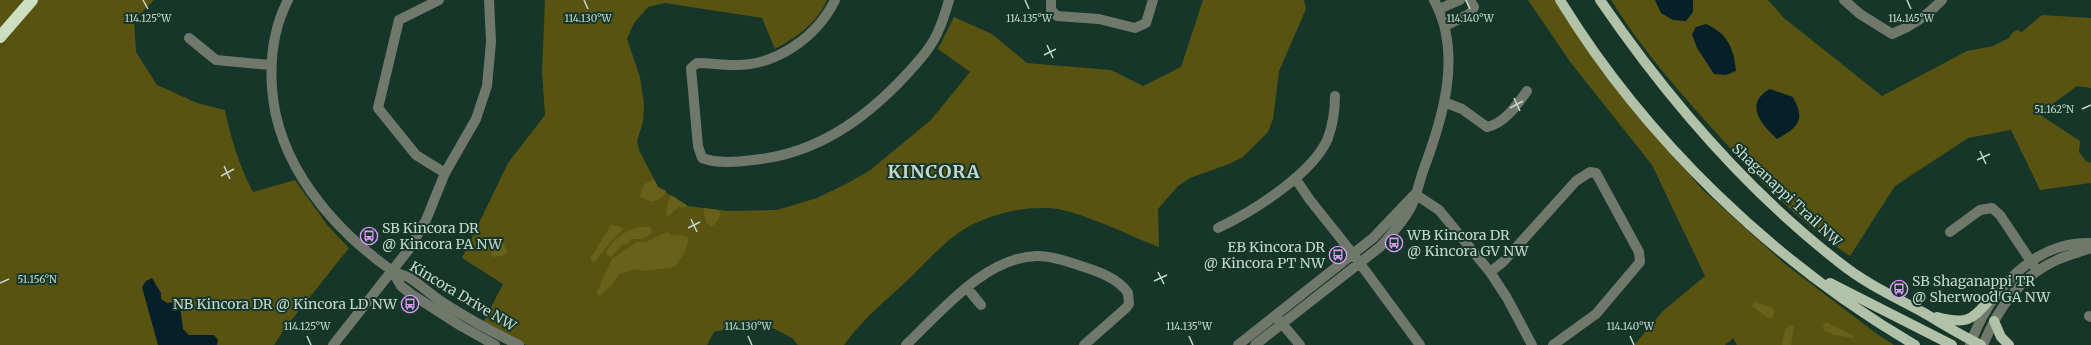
<svg xmlns="http://www.w3.org/2000/svg" width="2091" height="345" viewBox="0 0 2091 345" font-family="Merriweather,serif">
<style>
.green{fill:#595312}
.forest{fill:#67611b}
.water{fill:#062029}
.lines{fill:none;stroke-linecap:round;stroke-linejoin:round}
.minor{stroke:#70786c;stroke-width:10}
.major{stroke:#b2c2a9;stroke-width:10}
.highway{stroke:#ccdfc1;stroke-width:12}
.ticks{fill:none;stroke:#c4d6cd;stroke-width:1.5}
.labels{text-anchor:middle;dominant-baseline:central;stroke-width:4;stroke-linejoin:round;paint-order:stroke}
.street-label{font-size:14px;fill:#c4d6cd;stroke:#153629}
.poi-label{font-size:14px;fill:#c4d6cd;stroke:#153629;text-anchor:start}
.district-label{font-size:18px;font-weight:bold;letter-spacing:1px;fill:#c4d6cd;stroke:#153629}
.ticks-label{font-size:10px;text-anchor:middle;fill:#c4d6cd;stroke:#153629;stroke-width:4;stroke-linejoin:round;paint-order:stroke}
</style>
<rect width="100%" height="100%" fill="#153629"/>
<path class="green" d="M 0,0 L 154,0 L 134,20 L 136,52 L 157,85 L 197,103 L 225,110 C 231,139 239,165 253,192 L 295,180 L 328,226 L 349,248 L 285,328 L 274,345 L 0,345 Z
M 545,0 L 827,0 C 817,23 797,37 775,49 L 762,18 L 665,3 L 648,7 L 634,23 L 627,39 L 640,77 L 644,104 L 643,122 L 637,141 L 639,150 L 658,187 L 687,206 L 728,211 L 777,210 L 817,198 L 846,184 L 869,171 L 931,120 L 970,72 L 938,49 L 954,17 L 992,34 L 1027,63 L 1111,70 L 1143,86 L 1181,67 L 1203,0 L 1304,0 L 1306,9 L 1279,71 L 1273,119 L 1268,132 L 1243,157 L 1229,164 L 1190,178 L 1177,187 L 1158,209 L 1159,247 C 1130,236 1077,209 1048,208 C 1020,207 990,214 966,228 C 946,240 929,259 912,276 C 888,299 863,318 844,345 L 798,345 L 792,338 L 761,322 L 714,332 L 707,345 L 526,345 L 484,321 L 503,284 L 462,258 L 508,163 L 545,115 L 542,72 Z
M 1528,0 L 1555,0 L 1566,19 L 1670,152 L 1702,189 L 1785,264 L 1877,334 L 1894,345 L 1737,345 L 1733,338 L 1725,345 L 1634,345 L 1663,311 L 1705,276 L 1652,165 L 1571,63 Z
M 1611,0 L 1768,0 L 1784,18 L 1882,96 L 1967,51 L 1993,46 L 2009,38 L 2012,33 L 2017,30 L 2022,32 L 2042,15 L 2091,18 L 2091,88 L 2077,86 L 2039,114 L 2080,141 L 2079,152 L 2086,161 L 2091,163 L 2091,183 L 2040,190 L 2011,130 L 1968,138 L 1895,186 L 1850,256 C 1800,223 1761,182 1721,138 C 1681,94 1642,50 1611,0 Z"/>
<path class="forest" d="M 654,179 L 658,187 L 666,191 L 663,197 L 653,202 L 639,197 L 645,184 Z
M 671,195 L 688,206 L 683,208 L 678,207 L 668,217 L 666,216 L 667,204 Z
M 704,208 L 719,210 C 722,217 717,222 711,227 C 704,221 704,216 704,208 Z
M 611,225 L 621,227 L 623,229 L 611,241 L 594,263 L 590,259 Z
M 640,227 L 651,227 L 652,233 L 643,239 L 632,239 L 628,244 L 623,244 L 611,257 L 606,254 C 610,240 626,230 640,227 Z
M 667,232 L 672,236 L 682,235 L 689,238 L 685,252 L 675,267 L 643,271 L 636,269 L 619,274 L 613,284 L 600,296 L 596,294 L 612,259 L 637,242 L 646,242 Z
M 503,243 L 508,253 L 502,256 L 493,257 L 491,254 L 492,247 L 495,244 L 500,246 Z
M 1754,302 L 1771,307 L 1775,311 L 1773,318 L 1768,318 L 1752,306 Z
M 1826,322 L 1854,336 L 1854,338 L 1834,335 L 1824,331 L 1823,326 Z
M 1790,325 L 1794,327 L 1791,345 L 1782,345 L 1785,329 Z"/>
<path class="water" d="M 1655,0 L 1693,0 L 1693,12 L 1686,21 L 1673,20 L 1661,13 Z
M 1706,24 C 1727,33 1734,48 1736,71 L 1726,75 L 1714,74 L 1697,48 L 1692,34 L 1696,27 Z
M 1770,89 L 1793,97 C 1806,121 1798,127 1777,139 C 1762,125 1743,104 1770,89 Z
M 152,278 L 161,293 L 161,299 L 167,303 L 175,302 L 180,306 L 183,329 L 189,335 L 214,335 L 218,340 L 217,345 L 158,345 L 142,287 L 146,281 Z"/>
<g class="lines">
<path class="minor" d="M 288,0 C 274,27 270,59 272,88 C 277,164 332,228 391,270 C 396,274 403,274 408,277 C 420,284 430,294 442,302 C 467,318 492,332 519,345
M 439,0 L 399,20 L 378,108 L 416,155 L 445,173
M 835,0 C 817,37 776,66 734,65 C 721,65 709,63 697,63 L 691,68 L 698,146 L 702,158 C 717,164 738,162 753,160 C 816,154 864,120 906,75 C 917,63 930,49 937,34 C 942,23 946,11 949,0
M 1051,0 L 1051,10 L 1057,16 L 1099,19 L 1135,28 L 1146,23 L 1153,0
M 1844,0 L 1860,14 L 1892,34 C 1912,26 1927,16 1942,0
M 1439,9 L 1460,0
M 1445,26 L 1471,13 L 1474,7 L 1470,0
M 189,38 L 216,60 L 270,65
M 1444,102 L 1462,109 L 1487,127 C 1504,124 1517,105 1527,91
M 1295,178 L 1310,200 L 1353,254 L 1420,345
M 1415,194 L 1439,210 L 1490,272 L 1507,298 L 1532,345
M 1218,228 C 1252,212 1313,174 1328,138 C 1333,124 1335,111 1335,96
M 1950,232 L 1980,210 L 1992,208 L 2000,215 L 2034,266
M 393,272 L 401,286 L 411,294 L 461,326 L 495,345
M 1490,272 L 1503,262 L 1576,181 L 1590,172 L 1596,173 L 1639,252 L 1640,262 L 1596,314 L 1553,345
M 967,288 L 981,305
M 2089,316 L 2091,317
M 1279,320 L 1300,345
M 333,345 L 410,248 L 426,220 L 445,173 L 476,119 L 487,86 L 491,42 L 489,0
M 906,345 C 941,312 985,257 1037,256 C 1051,256 1067,261 1081,266 C 1097,271 1118,278 1128,293 L 1129,304 L 1126,308 L 1084,345
M 1238,345 L 1373,238 L 1415,194
M 1255,345 L 1380,247 C 1391,235 1402,223 1410,209 C 1416,198 1419,183 1423,171 C 1443,118 1463,53 1434,0
M 1970,345 C 1988,294 2032,241 2091,243
M 1983,345 C 1998,308 2020,276 2059,259 C 2069,255 2080,252 2091,248"/>
<path class="major" d="M 1560,0 C 1645,139 1774,263 1915,345
M 1600,0 C 1667,98 1746,190 1840,263 C 1866,284 1897,298 1926,314 C 1944,325 1962,336 1981,345
M 1830,283 L 1952,345
M 1937,317 C 1972,326 1972,318 1995,294
M 1994,321 L 2001,337 L 2009,345"/>
<path class="highway" d="M 0,37 L 32,0"/>
</g>
<path class="ticks" d="M 143,0 L 148,9M 584,0 L 588,9M 1025,0 L 1029,9M 1466,0 L 1470,9M 1907,0 L 1911,9M 1047,45 L 1053,58M 1044,55 L 1056,49M 1514,98 L 1520,111M 1510,108 L 1523,101M 2082,109 L 2091,105M 1980,151 L 1986,164M 1977,160 L 1990,154M 224,166 L 230,179M 221,176 L 234,169M 691,219 L 697,232M 688,228 L 700,222M 1158,272 L 1164,284M 1154,281 L 1167,275M 0,283 L 9,279M 307,336 L 311,345M 748,336 L 752,345M 1189,336 L 1193,345M 1630,336 L 1634,345"/>
<defs>
<symbol id="bus-ring" viewBox="-11 -11 22 22"><circle r="9.5" fill="#153629" stroke="#da9af6" stroke-width="1.5"/><path d="M-5-6H5V4H4V6H2V4H-2V6H-4V4H-5ZM-3.5-4V0h7V-4ZM-3.5 1.2v1.5H-2V1.2ZM2 1.2v1.5H3.5V1.2Z" fill="#da9af6"/></symbol>
</defs>
<g fill-rule="evenodd">
<use href="#bus-ring" x="359" y="226" width="20" height="20"/>
<use href="#bus-ring" x="1384" y="233" width="20" height="20"/>
<use href="#bus-ring" x="1328" y="245" width="20" height="20"/>
<use href="#bus-ring" x="1889" y="279" width="20" height="20"/>
<use href="#bus-ring" x="400" y="294" width="20" height="20"/>
</g>
<g class="labels">
<g class="street-label">
<text transform="translate(1787 195) rotate(43)">Shaganappi Trail NW</text>
<text transform="translate(463 296) rotate(31)">Kincora Drive NW</text>
</g>
<g class="poi-label">
<text x="382" y="228">SB Kincora DR<tspan x="382" dy="16">@ Kincora PA NW</tspan></text>
<text x="1407" y="235">WB Kincora DR<tspan x="1407" dy="16">@ Kincora GV NW</tspan></text>
<text x="1325" y="247" text-anchor="end">EB Kincora DR<tspan x="1325" dy="16">@ Kincora PT NW</tspan></text>
<text x="1912" y="281">SB Shaganappi TR<tspan x="1912" dy="16">@ Sherwood GA NW</tspan></text>
<text x="397" y="304" text-anchor="end">NB Kincora DR @ Kincora LD NW</text>
</g>
<g class="district-label">
<text x="934" y="171">KINCORA</text>
</g>
</g>
<g class="ticks-label">
<text x="148" y="22">114.125°W</text>
<text x="588" y="22">114.130°W</text>
<text x="1029" y="22">114.135°W</text>
<text x="1470" y="22">114.140°W</text>
<text x="1911" y="22">114.145°W</text>
<text x="2054" y="113">51.162°N</text>
<text x="37" y="283">51.156°N</text>
<text x="307" y="330">114.125°W</text>
<text x="748" y="330">114.130°W</text>
<text x="1189" y="330">114.135°W</text>
<text x="1630" y="330">114.140°W</text>
</g>
</svg>
